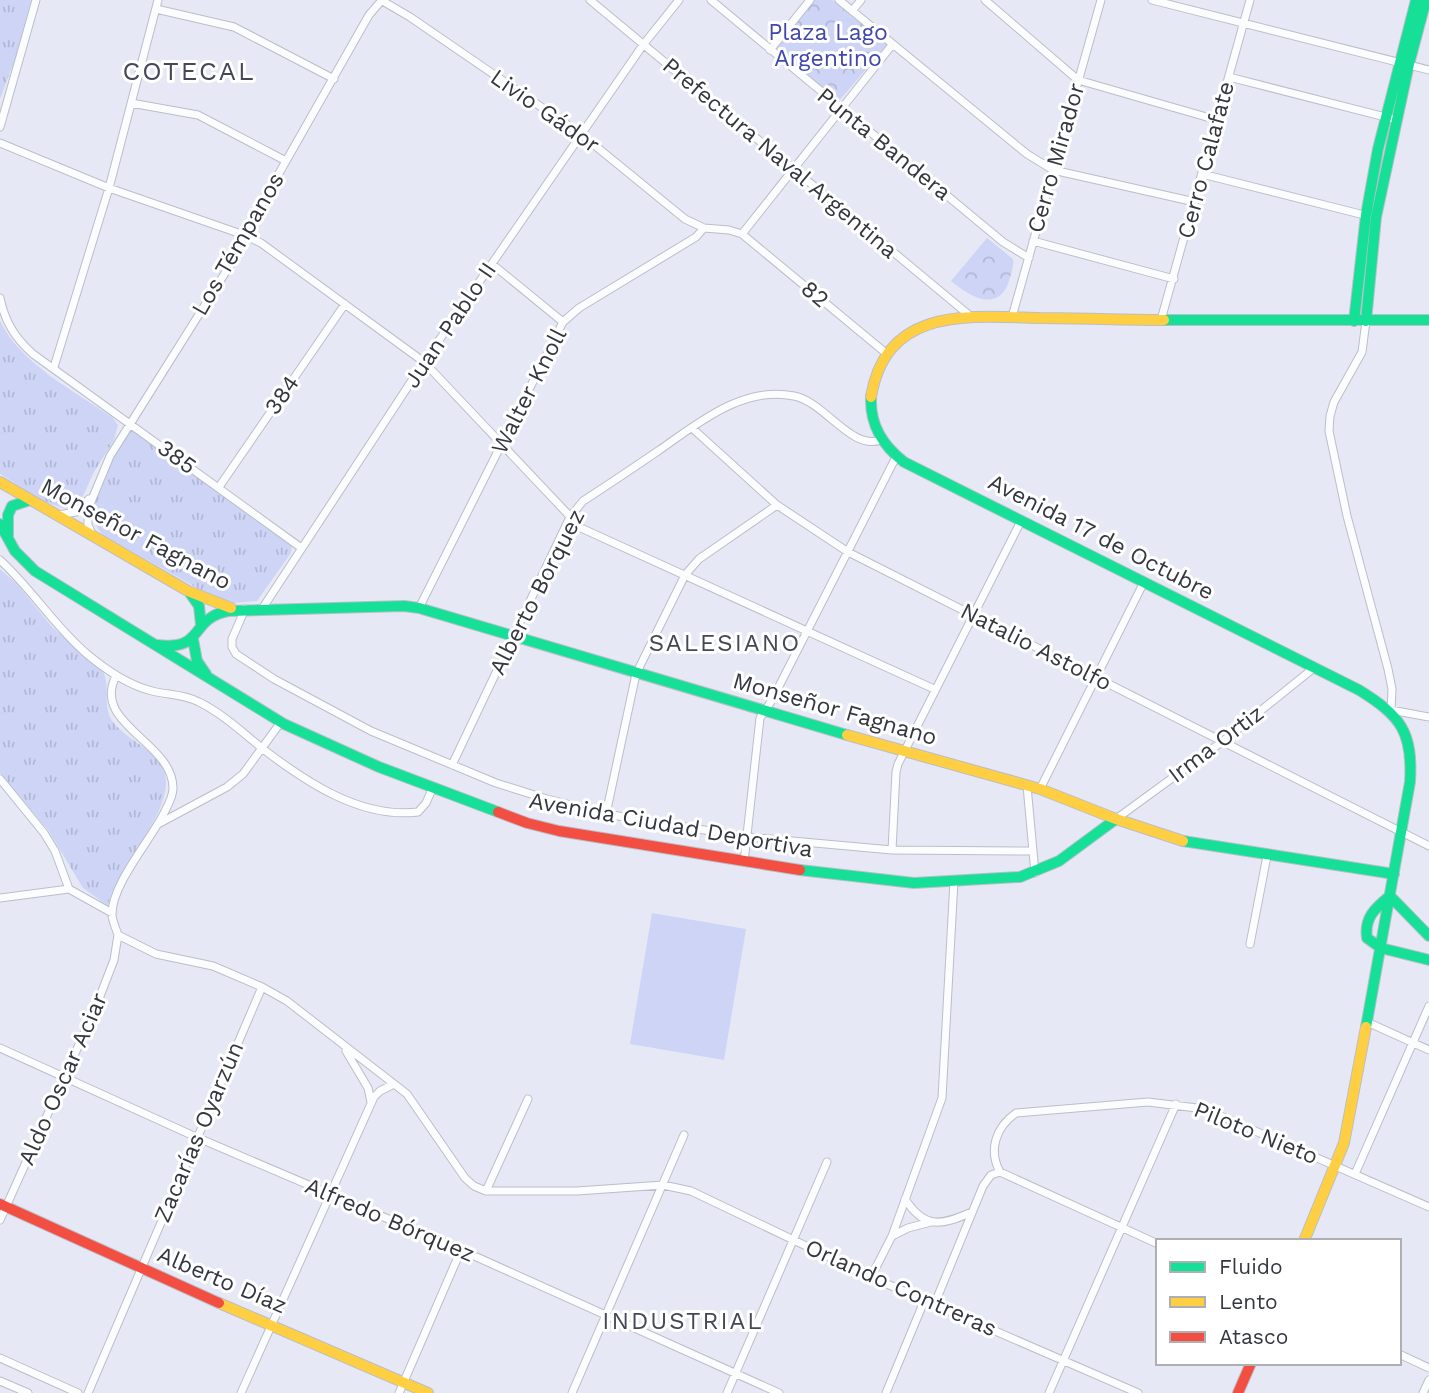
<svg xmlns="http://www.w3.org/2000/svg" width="1429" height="1393" viewBox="0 0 1429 1393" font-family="'Work Sans',sans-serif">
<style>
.grass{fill:url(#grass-tufts)}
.park{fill:url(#park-crowns)}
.pitch{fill:#cdd4f6}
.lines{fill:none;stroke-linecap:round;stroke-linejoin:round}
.street-casing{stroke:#bbbec7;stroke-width:9}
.fast-casing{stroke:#bbbec7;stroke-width:12}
.slow-casing{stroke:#bbbec7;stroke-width:12}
.jam-casing{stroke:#bbbec7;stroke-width:12}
.street{stroke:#fbfcfe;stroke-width:7}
.fast{stroke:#16e098;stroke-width:10}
.slow{stroke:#ffcf43;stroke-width:10}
.jam{stroke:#f24e42;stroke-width:10}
.labels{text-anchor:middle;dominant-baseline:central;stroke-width:6;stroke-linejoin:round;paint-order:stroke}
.park-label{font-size:23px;fill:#4047ad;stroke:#fff}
.street-label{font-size:23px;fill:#353740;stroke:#fff}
.neighbourhood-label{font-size:24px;letter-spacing:2px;fill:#434758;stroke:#fff}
.quarter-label{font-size:26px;letter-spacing:2px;fill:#434758;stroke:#fff}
</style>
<defs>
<pattern id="grass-tufts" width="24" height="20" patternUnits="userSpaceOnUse" patternTransform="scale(1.75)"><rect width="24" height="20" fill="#cdd4f6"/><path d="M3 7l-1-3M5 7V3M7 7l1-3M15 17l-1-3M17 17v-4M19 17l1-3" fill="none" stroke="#b1b7d4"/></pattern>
<pattern id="park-crowns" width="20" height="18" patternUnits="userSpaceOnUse" patternTransform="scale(1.75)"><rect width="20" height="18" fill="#cdd4f6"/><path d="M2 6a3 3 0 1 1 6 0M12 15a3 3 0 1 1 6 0" fill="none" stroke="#b1b7d4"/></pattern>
</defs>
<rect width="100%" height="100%" fill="#e6e9f5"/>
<path class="grass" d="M 0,0 L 31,0 L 18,51 L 0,99 Z
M 0,321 C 22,365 73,390 112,417 L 118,425 L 114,440 L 94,472 L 77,509 C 55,513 19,485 0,474 Z
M 133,430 L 287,540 L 292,547 L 291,553 L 257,601 L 234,603 L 211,596 L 105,536 C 75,515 114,458 127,434 Z
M 0,569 L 16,583 L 52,627 L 102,670 C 112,686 101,705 113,722 C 126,739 149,746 161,765 C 185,802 116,865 108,906 L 83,888 L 48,830 L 0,773 Z"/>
<path class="park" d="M 814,0 L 833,0 L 887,45 L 838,102 L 775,49 Z
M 987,238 L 1013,259 C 1014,267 1011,273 1009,281 C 998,314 969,296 951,281 Z"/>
<path class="pitch" d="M 652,913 L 746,929 L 724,1060 L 630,1044 Z"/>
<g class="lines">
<defs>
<path id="street" d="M 381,0 L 410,17 L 582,135 L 685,219 L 704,228
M 590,0 L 969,315
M 711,0 L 1003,242 L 1029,258
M 839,0 L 1027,154 L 1053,170 L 1195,202
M 985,0 L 1078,80 L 1217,120
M 1152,0 L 1429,70
M 156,9 L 234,27 L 334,79
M 852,11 L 861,0
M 770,50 L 810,0
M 1229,77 L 1397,120
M 131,103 L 198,115 L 286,161
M 0,127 L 36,0
M 0,143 L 109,188 L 244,235 L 261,243 L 424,362 L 581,528 L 934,689
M 1202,174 L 1368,216
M 742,234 L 892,45
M 1033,241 L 1174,279
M 492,264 L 563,322
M 0,298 C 5,322 15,338 33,354 L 300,547
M 1012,317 L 1101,0
M 1161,320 L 1250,0
M 1366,321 L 1362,352 L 1334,402 L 1330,416 L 1329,431 L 1347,516 L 1388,669 L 1392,689 L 1391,710 L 1429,717
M 54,367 L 109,188 L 158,0
M 692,428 L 777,505 L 848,552 L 1429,846
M 219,487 L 345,304
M 58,515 L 76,512 L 89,499
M 92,534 L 88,525 L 88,509 L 110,456 L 237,254 L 244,235 L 369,15 L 382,0
M 0,560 C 32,589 54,626 87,654 C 106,670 128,685 152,691 C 168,695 184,694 199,702 C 223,714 242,732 263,749 C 306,782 361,819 418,812 L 426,803 L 433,787
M 419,608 L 563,322 L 579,308 L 696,237 L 704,228 L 729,230 L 742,234 L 887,354
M 245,609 L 232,639 L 232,647 L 236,654 L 274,679 L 371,731 L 496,783 L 547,799 L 606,814 L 747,837 L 892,850 L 1033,851
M 262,609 L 424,362 L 643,45 L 679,0
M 116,676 C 91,724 173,742 173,788 C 173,797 168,805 164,813 C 150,841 112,884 112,914 C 112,921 116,928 118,935 L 156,954 L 213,966 L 262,987 L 287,1001 L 407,1094 L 465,1178 L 474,1186 L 486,1191 L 577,1191 L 663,1185 L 691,1191 L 871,1277 L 1138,1393
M 452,765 L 570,517 L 583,501 C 608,485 633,468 658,451 C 697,424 743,385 794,396 C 825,402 851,451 881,440
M 0,779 L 44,833 L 55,851 L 69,889
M 1027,786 L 1035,873
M 1040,789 L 1144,582
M 606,814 L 636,674 L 685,575 L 699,559 L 777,505
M 1116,819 L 1223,741 L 1315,667
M 160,823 L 227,787 L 243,774 L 281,722
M 892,850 L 896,772 L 898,764 L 1021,521
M 744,862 L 760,718 L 772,700 L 896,457
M 0,898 L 69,889 L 112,913
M 1250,944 L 1267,856
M 1367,1022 L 1429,1050
M 0,1048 L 196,1137 L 461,1250 L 779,1393
M 346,1051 L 368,1088 L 371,1102
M 1000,1172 L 1158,1244
M 1355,1174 L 1429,1006
M 486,1191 L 528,1099
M 905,1199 C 925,1230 942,1225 972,1212
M 0,1220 L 95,1009 L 114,960 L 118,935
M 892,1236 L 908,1228 L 931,1222
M 871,1277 L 892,1236 L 942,1098 L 954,881
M 935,1303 L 983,1186 L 991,1175 L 1000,1172 C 988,1150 996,1127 1016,1113 L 1148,1102 L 1205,1109 L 1429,1207
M 1399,1354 L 1429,1368
M 0,1358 L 78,1393
M 0,1381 L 28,1393
M 88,1393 L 262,987
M 241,1393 L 374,1097 L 380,1091 L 394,1084
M 399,1393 L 461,1250
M 572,1393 L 684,1135
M 727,1393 L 827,1162
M 886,1393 L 925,1299
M 1049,1393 L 1176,1104
M 1423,1393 L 1429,1380"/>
<path id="fast" d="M 1164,320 L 1429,320
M 1354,321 L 1366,215 L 1378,149 L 1416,0
M 1366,321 L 1376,217 L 1409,64 L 1426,0
M 871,397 C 870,425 882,445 904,462 L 1359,690 C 1401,716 1413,732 1410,782 L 1366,1027
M 0,524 L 15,551 L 35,571 L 284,724 L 379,767 L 498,812
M 8,536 L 8,515 L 12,506 L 30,500
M 190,593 L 199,606 L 201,625
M 193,639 L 197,661 L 206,674
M 157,645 C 206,651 188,619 228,611 L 404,606 L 419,608 L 847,735
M 1183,841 L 1394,874
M 800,870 L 914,883 L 1020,877 L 1059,861 L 1116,819
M 1429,936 L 1390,896 C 1375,908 1364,918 1367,938 L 1381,948 L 1429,960"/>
<path id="slow" d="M 871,397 C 886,306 969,316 1040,318 C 1081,318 1122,320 1164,320
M 0,482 L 188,591 L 231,608
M 847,735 L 1040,789 L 1116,819 L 1183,841
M 1304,1241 L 1344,1143 L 1366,1027
M 219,1303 L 428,1393"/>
<path id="jam" d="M 498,812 L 527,823 L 559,831 L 800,870
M 0,1204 L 219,1303
M 1238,1393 L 1251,1363"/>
</defs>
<use href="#street" class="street-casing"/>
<use href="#fast" class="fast-casing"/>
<use href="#slow" class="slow-casing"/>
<use href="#jam" class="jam-casing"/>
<use href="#street" class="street"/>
<use href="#fast" class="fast"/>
<use href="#slow" class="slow"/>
<use href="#jam" class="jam"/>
</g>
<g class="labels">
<g class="park-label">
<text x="828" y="32">Plaza Lago<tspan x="828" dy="26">Argentino</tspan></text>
</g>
<g class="street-label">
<text transform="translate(545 111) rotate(35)">Livio Gádor</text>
<text transform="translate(884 144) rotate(39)">Punta Bandera</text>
<text transform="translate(780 158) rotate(40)">Prefectura Naval Argentina</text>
<text transform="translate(1056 158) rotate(-74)">Cerro Mirador</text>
<text transform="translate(1206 160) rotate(-75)">Cerro Calafate</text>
<text transform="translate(238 244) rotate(-60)">Los Témpanos</text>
<text transform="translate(815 294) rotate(40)">82</text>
<text transform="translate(450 325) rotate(-56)">Juan Pablo II</text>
<text transform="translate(529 391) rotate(-63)">Walter Knoll</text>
<text transform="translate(282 395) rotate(-55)">384</text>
<text transform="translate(177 457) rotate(36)">385</text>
<text transform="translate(136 534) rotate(28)">Monseñor Fagnano</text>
<text transform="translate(1101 537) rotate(27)">Avenida 17 de Octubre</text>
<text transform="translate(537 592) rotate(-63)">Alberto Borquez</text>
<text transform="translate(1036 647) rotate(27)">Natalio Astolfo</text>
<text transform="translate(835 709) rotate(16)">Monseñor Fagnano</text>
<text transform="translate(1216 744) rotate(-37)">Irma Ortiz</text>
<text transform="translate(671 825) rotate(10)">Avenida Ciudad Deportiva</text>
<text transform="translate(63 1079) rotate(-66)">Aldo Oscar Aciar</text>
<text transform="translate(199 1132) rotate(-67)">Zacarías Oyarzún</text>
<text transform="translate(1256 1133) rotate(22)">Piloto Nieto</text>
<text transform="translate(390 1220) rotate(23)">Alfredo Bórquez</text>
<text transform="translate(222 1280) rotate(23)">Alberto Díaz</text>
<text transform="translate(901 1288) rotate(24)">Orlando Contreras</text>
</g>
<g class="neighbourhood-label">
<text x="725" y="643">SALESIANO</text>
<text x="683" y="1321">INDUSTRIAL</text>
</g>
<g class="quarter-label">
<text x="189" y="71">COTECAL</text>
</g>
</g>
<rect x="1156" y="1239" width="245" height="126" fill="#ffffff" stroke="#aeafb3" stroke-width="2"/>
<rect x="1170" y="1262" width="35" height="10" fill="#16e098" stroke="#aeafb3" stroke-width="2"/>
<text x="1219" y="1274" font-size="21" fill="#353740">Fluido</text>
<rect x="1170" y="1297" width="35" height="10" fill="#ffcf43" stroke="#aeafb3" stroke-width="2"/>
<text x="1219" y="1309" font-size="21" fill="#353740">Lento</text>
<rect x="1170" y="1332" width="35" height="10" fill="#f24e42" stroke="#aeafb3" stroke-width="2"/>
<text x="1219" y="1344" font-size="21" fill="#353740">Atasco</text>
</svg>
